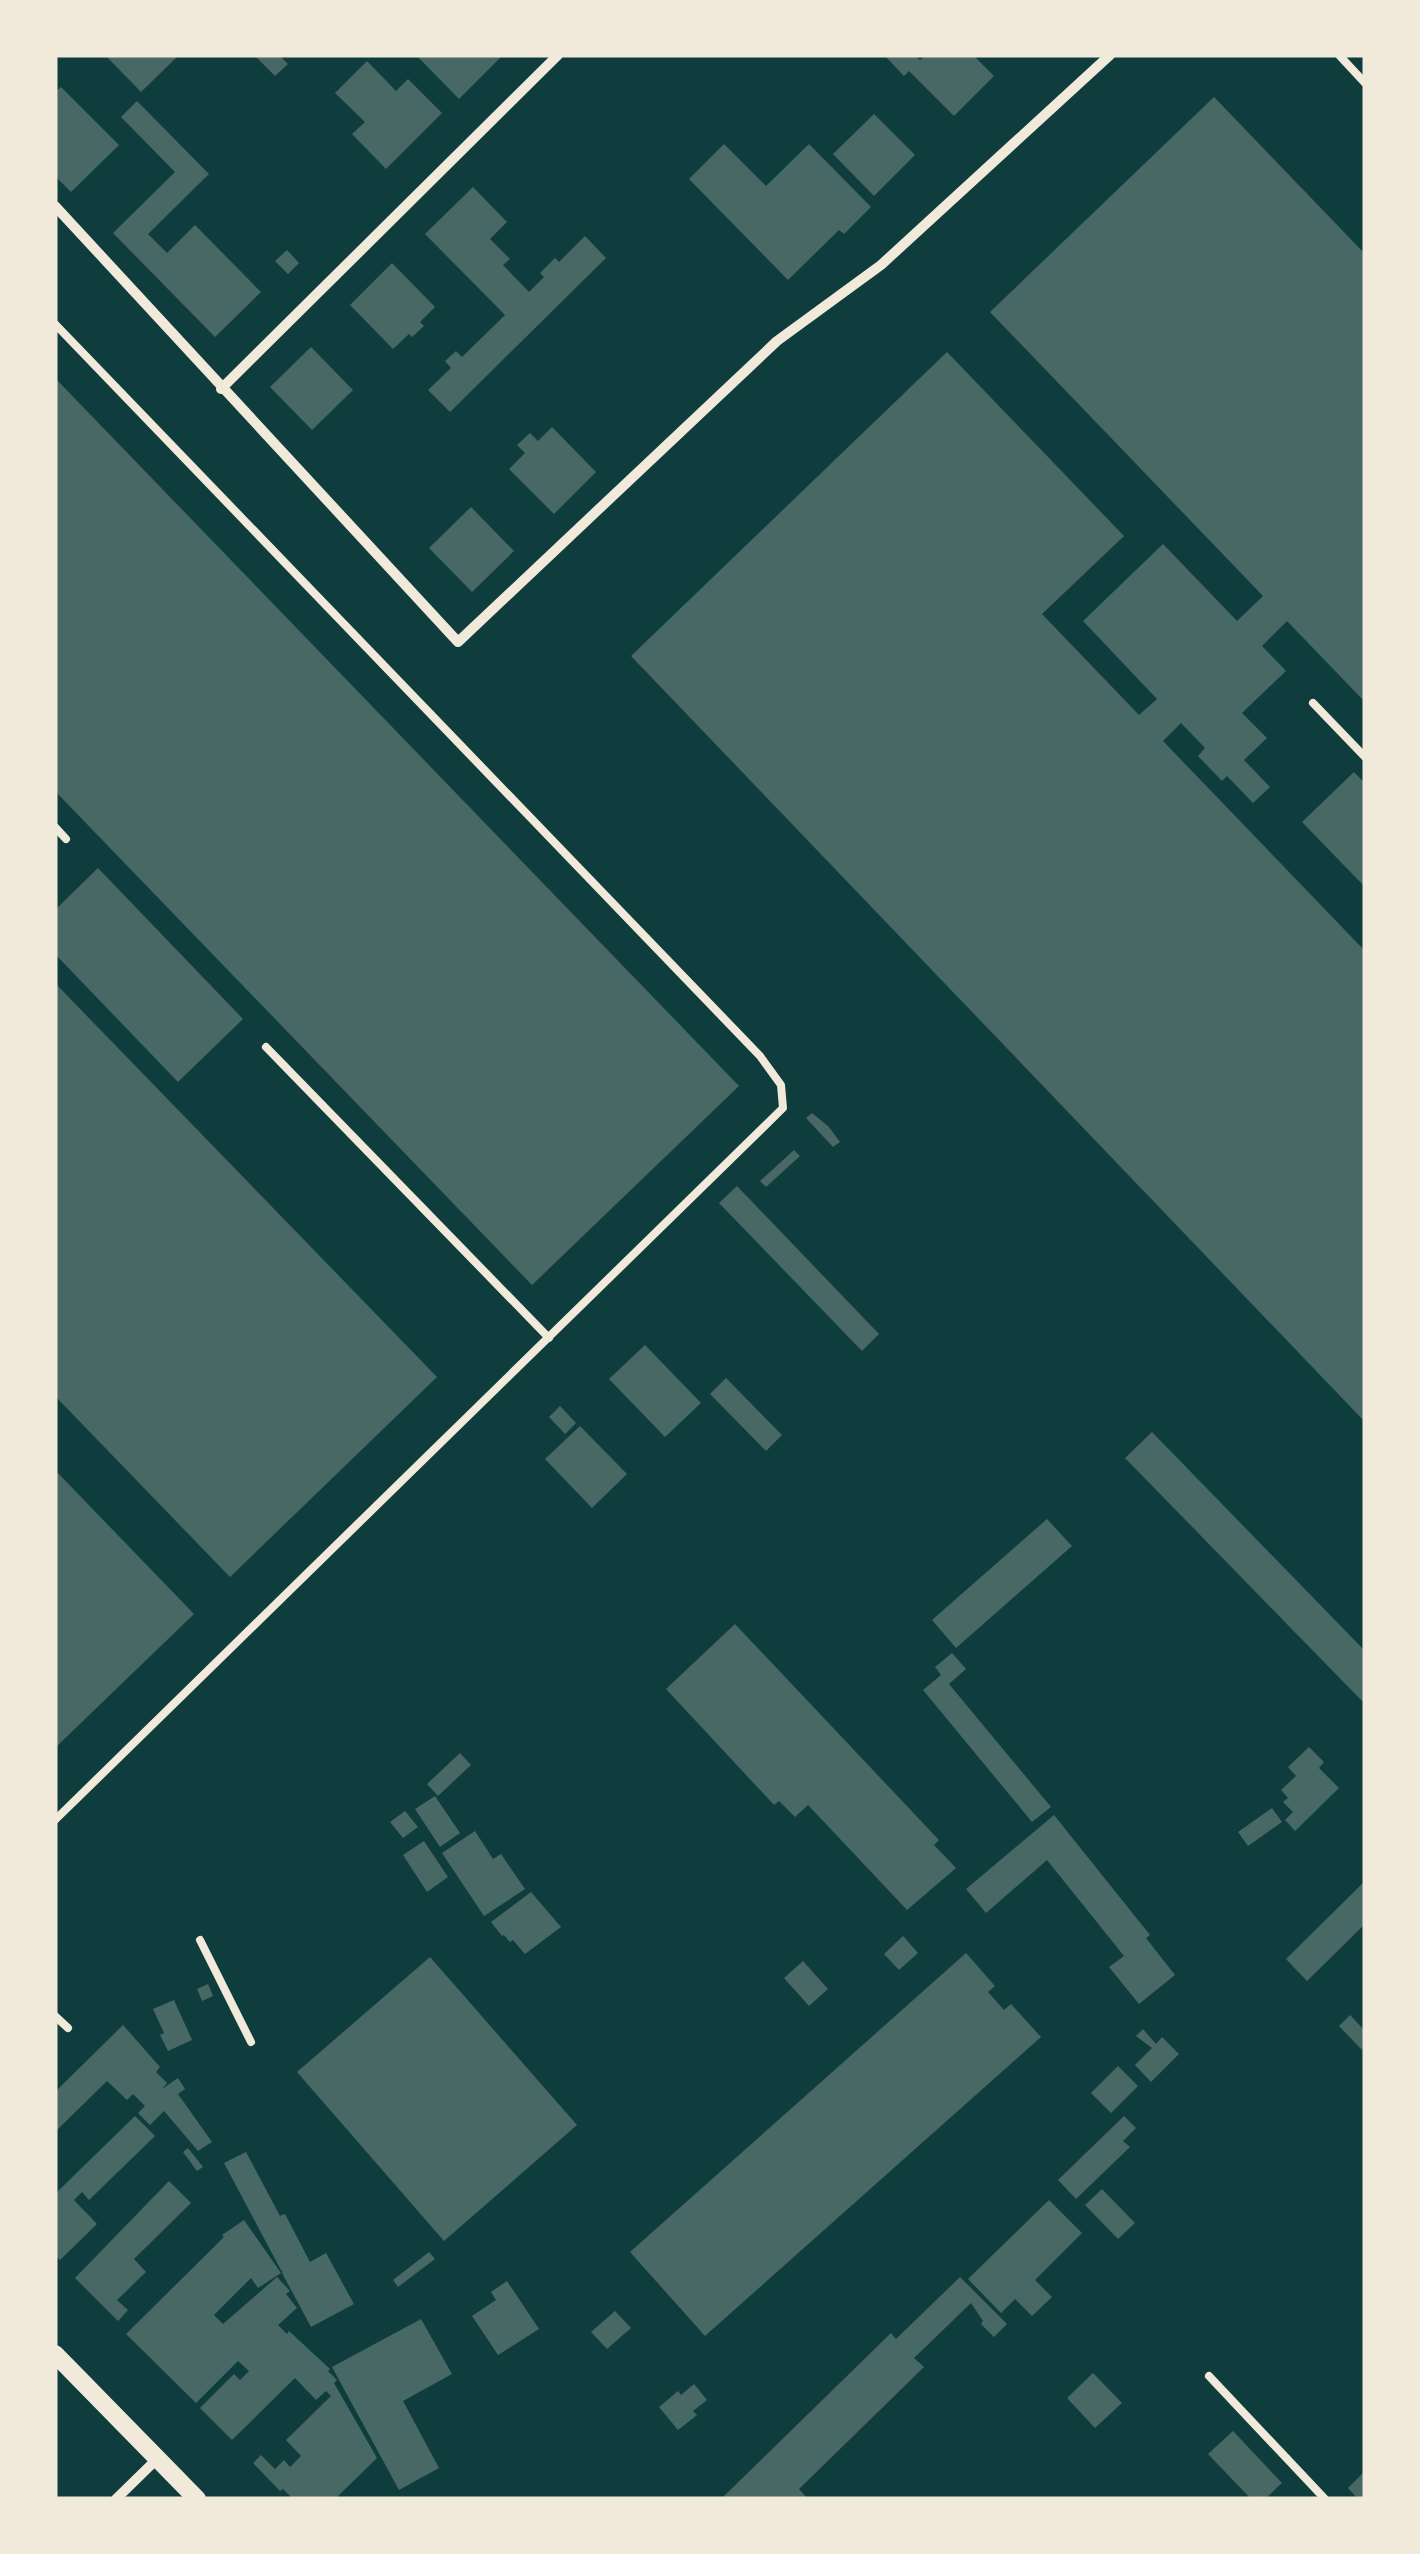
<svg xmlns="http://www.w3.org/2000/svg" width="1420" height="2554" viewBox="0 0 1420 2554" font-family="'Alegreya Sans',sans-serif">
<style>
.building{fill:#486865}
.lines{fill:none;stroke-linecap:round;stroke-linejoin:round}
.service{stroke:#f1e9da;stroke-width:8}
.minor{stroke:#f1e9da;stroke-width:10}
.tertiary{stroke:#f1e9da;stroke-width:18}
</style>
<rect width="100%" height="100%" fill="#0f3d3e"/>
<path class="building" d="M 105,55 L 179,55 L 141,92 Z
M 254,55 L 279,55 L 288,64 L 275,76 Z
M 416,55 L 503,55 L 459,99 Z
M 884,55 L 915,55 L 920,60 L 926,55 L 973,55 L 994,76 L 954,116 L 909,71 L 904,76 Z
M 367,61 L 396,91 L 408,79 L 442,113 L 386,169 L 352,134 L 365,122 L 335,93 Z
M 61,87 L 119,145 L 71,192 L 55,176 L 55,92 Z
M 1214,97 L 1365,254 L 1365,702 L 1287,621 L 1262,646 L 1286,671 L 1242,713 L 1267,738 L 1244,760 L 1270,787 L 1253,803 L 1227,776 L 1222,781 L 1198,756 L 1205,748 L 1181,723 L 1163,741 L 1365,951 L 1365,1422 L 631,656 L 947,352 L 1124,536 L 1042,614 L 1139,715 L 1157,699 L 1083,621 L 1163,544 L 1237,621 L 1263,596 L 990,312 Z
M 137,101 L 209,174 L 148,234 L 167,253 L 195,225 L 261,292 L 215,337 L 113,233 L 175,172 L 121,117 Z
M 874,114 L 915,155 L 874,196 L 833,154 Z
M 724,144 L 766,186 L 809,144 L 871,207 L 844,234 L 839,230 L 788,280 L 689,179 Z
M 473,187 L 507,222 L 490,239 L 510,259 L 503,265 L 529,292 L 544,277 L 540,273 L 555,258 L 559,262 L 585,236 L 606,258 L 450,412 L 428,390 L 451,368 L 445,361 L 456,351 L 462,357 L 505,315 L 425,234 Z
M 287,250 L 299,263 L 288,274 L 275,261 Z
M 392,263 L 435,307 L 420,322 L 424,326 L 412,337 L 409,334 L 393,349 L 350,305 Z
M 311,347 L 353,390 L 312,430 L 270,387 Z
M 55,378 L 739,1086 L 532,1285 L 55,791 Z
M 552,427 L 596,472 L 554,514 L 509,469 L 525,453 L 517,445 L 530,433 L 538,441 Z
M 471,507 L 514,551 L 472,592 L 429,548 Z
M 1354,772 L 1365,783 L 1365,887 L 1302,822 Z
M 98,868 L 243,1019 L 178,1082 L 55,954 L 55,910 Z
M 55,983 L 437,1377 L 230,1577 L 55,1396 Z
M 812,1113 L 829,1127 L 840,1142 L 833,1147 L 806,1118 Z
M 794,1150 L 800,1156 L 766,1187 L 760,1181 Z
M 737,1186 L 879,1334 L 862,1351 L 719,1203 Z
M 645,1345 L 701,1403 L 665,1437 L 609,1379 Z
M 726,1378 L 782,1435 L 766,1451 L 710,1394 Z
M 560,1406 L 576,1423 L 565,1434 L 549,1417 Z
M 580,1426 L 627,1474 L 592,1508 L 545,1459 Z
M 1152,1432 L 1365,1651 L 1365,1704 L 1125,1458 Z
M 55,1470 L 194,1614 L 55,1748 Z
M 1047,1519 L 1072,1546 L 956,1648 L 932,1620 Z
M 735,1624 L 939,1840 L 934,1845 L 956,1868 L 907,1910 L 808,1805 L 795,1817 L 779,1801 L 774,1805 L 666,1689 Z
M 952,1653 L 966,1669 L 949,1684 L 1051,1807 L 1032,1822 L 923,1690 L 941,1675 L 935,1667 Z
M 1309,1747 L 1324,1762 L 1319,1768 L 1339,1788 L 1295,1831 L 1285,1820 L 1293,1812 L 1283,1802 L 1288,1798 L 1281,1790 L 1296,1776 L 1288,1767 Z
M 460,1753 L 471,1765 L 438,1796 L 427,1784 Z
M 435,1796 L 460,1833 L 440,1847 L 415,1809 Z
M 1272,1808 L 1282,1822 L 1248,1846 L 1238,1832 Z
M 405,1811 L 418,1827 L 403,1838 L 390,1822 Z
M 1054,1815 L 1150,1935 L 1146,1938 L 1175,1975 L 1139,2004 L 1109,1967 L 1124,1956 L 1047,1860 L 986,1913 L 966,1889 Z
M 475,1831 L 493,1859 L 501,1854 L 525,1889 L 484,1916 L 442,1853 Z
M 424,1841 L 448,1877 L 427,1892 L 403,1855 Z
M 1365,1881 L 1365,1924 L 1307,1981 L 1286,1959 Z
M 531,1892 L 561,1927 L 525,1954 L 513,1940 L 510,1942 L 504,1935 L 502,1936 L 491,1922 Z
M 903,1936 L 918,1953 L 899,1970 L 884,1954 Z
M 966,1953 L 995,1986 L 988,1992 L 1004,2010 L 1011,2004 L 1041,2037 L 705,2336 L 630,2252 Z
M 430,1957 L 577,2125 L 444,2241 L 297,2072 Z
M 803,1961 L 828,1989 L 809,2006 L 784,1978 Z
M 208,1984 L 213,1996 L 202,2001 L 197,1989 Z
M 174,2000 L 192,2040 L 168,2051 L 160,2035 L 164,2033 L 153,2009 Z
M 1350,2015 L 1365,2031 L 1362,2050 L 1339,2026 Z
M 123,2025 L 160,2067 L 156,2072 L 167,2083 L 162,2089 L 178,2078 L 185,2089 L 178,2094 L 212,2142 L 198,2151 L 164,2111 L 150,2125 L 138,2113 L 145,2106 L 133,2094 L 127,2100 L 107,2081 L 55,2132 L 55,2092 Z
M 1143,2029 L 1156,2044 L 1162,2037 L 1179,2054 L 1151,2082 L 1135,2065 L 1152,2048 L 1136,2036 Z
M 1118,2066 L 1138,2086 L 1111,2113 L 1091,2093 Z
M 135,2116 L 155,2136 L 89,2200 L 82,2192 L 74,2200 L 97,2224 L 60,2260 L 55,2255 L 55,2194 Z
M 1124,2116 L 1136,2128 L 1123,2141 L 1130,2147 L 1076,2199 L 1058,2180 Z
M 188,2148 L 203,2167 L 197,2171 L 183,2152 Z
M 246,2152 L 280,2216 L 285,2214 L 310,2262 L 326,2253 L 354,2304 L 311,2327 L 282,2273 L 284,2270 L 282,2272 L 224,2163 Z
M 169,2181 L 191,2203 L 134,2259 L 146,2272 L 117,2300 L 128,2310 L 118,2321 L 75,2278 Z
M 1102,2189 L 1135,2223 L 1118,2239 L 1085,2205 Z
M 1049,2200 L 1082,2233 L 1035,2280 L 1052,2297 L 1032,2316 L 1015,2299 L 1001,2313 L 968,2279 Z
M 244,2220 L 281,2273 L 258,2288 L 251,2278 L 214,2315 L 223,2324 L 277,2277 L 290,2291 L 286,2294 L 297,2308 L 278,2325 L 287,2334 L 289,2331 L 330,2369 L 328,2371 L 337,2380 L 334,2383 L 338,2390 L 377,2458 L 335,2499 L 293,2499 L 283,2489 L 280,2491 L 253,2463 L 261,2455 L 275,2469 L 284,2460 L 290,2467 L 301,2456 L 286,2440 L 331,2396 L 326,2391 L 316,2400 L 295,2378 L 232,2440 L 200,2408 L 234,2374 L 240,2380 L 249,2371 L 238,2361 L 196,2403 L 126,2334 L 224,2237 L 222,2235 Z
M 429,2252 L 435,2259 L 398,2287 L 393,2280 Z
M 960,2277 L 1007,2324 L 994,2337 L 981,2324 L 983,2321 L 971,2303 L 914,2358 L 924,2367 L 799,2489 L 808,2499 L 721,2499 L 891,2333 L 896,2339 Z
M 507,2281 L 539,2329 L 498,2355 L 472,2316 L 496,2300 L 491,2292 Z
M 615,2311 L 631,2328 L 607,2349 L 591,2332 Z
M 421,2319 L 452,2374 L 403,2401 L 439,2468 L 399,2490 L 332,2367 Z
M 1093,2373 L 1122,2403 L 1095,2428 L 1067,2398 Z
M 694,2384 L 707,2400 L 693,2411 L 697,2415 L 678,2430 L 659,2407 L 678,2391 L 681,2395 Z
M 1233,2431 L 1282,2483 L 1265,2499 L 1251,2499 L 1208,2454 Z
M 1365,2471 L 1365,2499 L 1358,2499 L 1348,2488 Z"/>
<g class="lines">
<path class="service" d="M 1339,55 L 1365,83
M 55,324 L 760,1056 L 781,1085 L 783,1108 L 55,1820
M 1313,703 L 1365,757
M 55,827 L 66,839
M 266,1047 L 549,1338
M 200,1940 L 251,2042
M 55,2016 L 68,2028
M 1209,2376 L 1325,2499"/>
<path class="minor" d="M 55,206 L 458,642 L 777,341 L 881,265 L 1110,55
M 221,389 L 558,55
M 116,2499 L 157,2459"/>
<path class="tertiary" d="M 55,2354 L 197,2499"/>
</g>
<rect width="1420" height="2554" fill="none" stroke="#f1e9da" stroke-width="115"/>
</svg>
